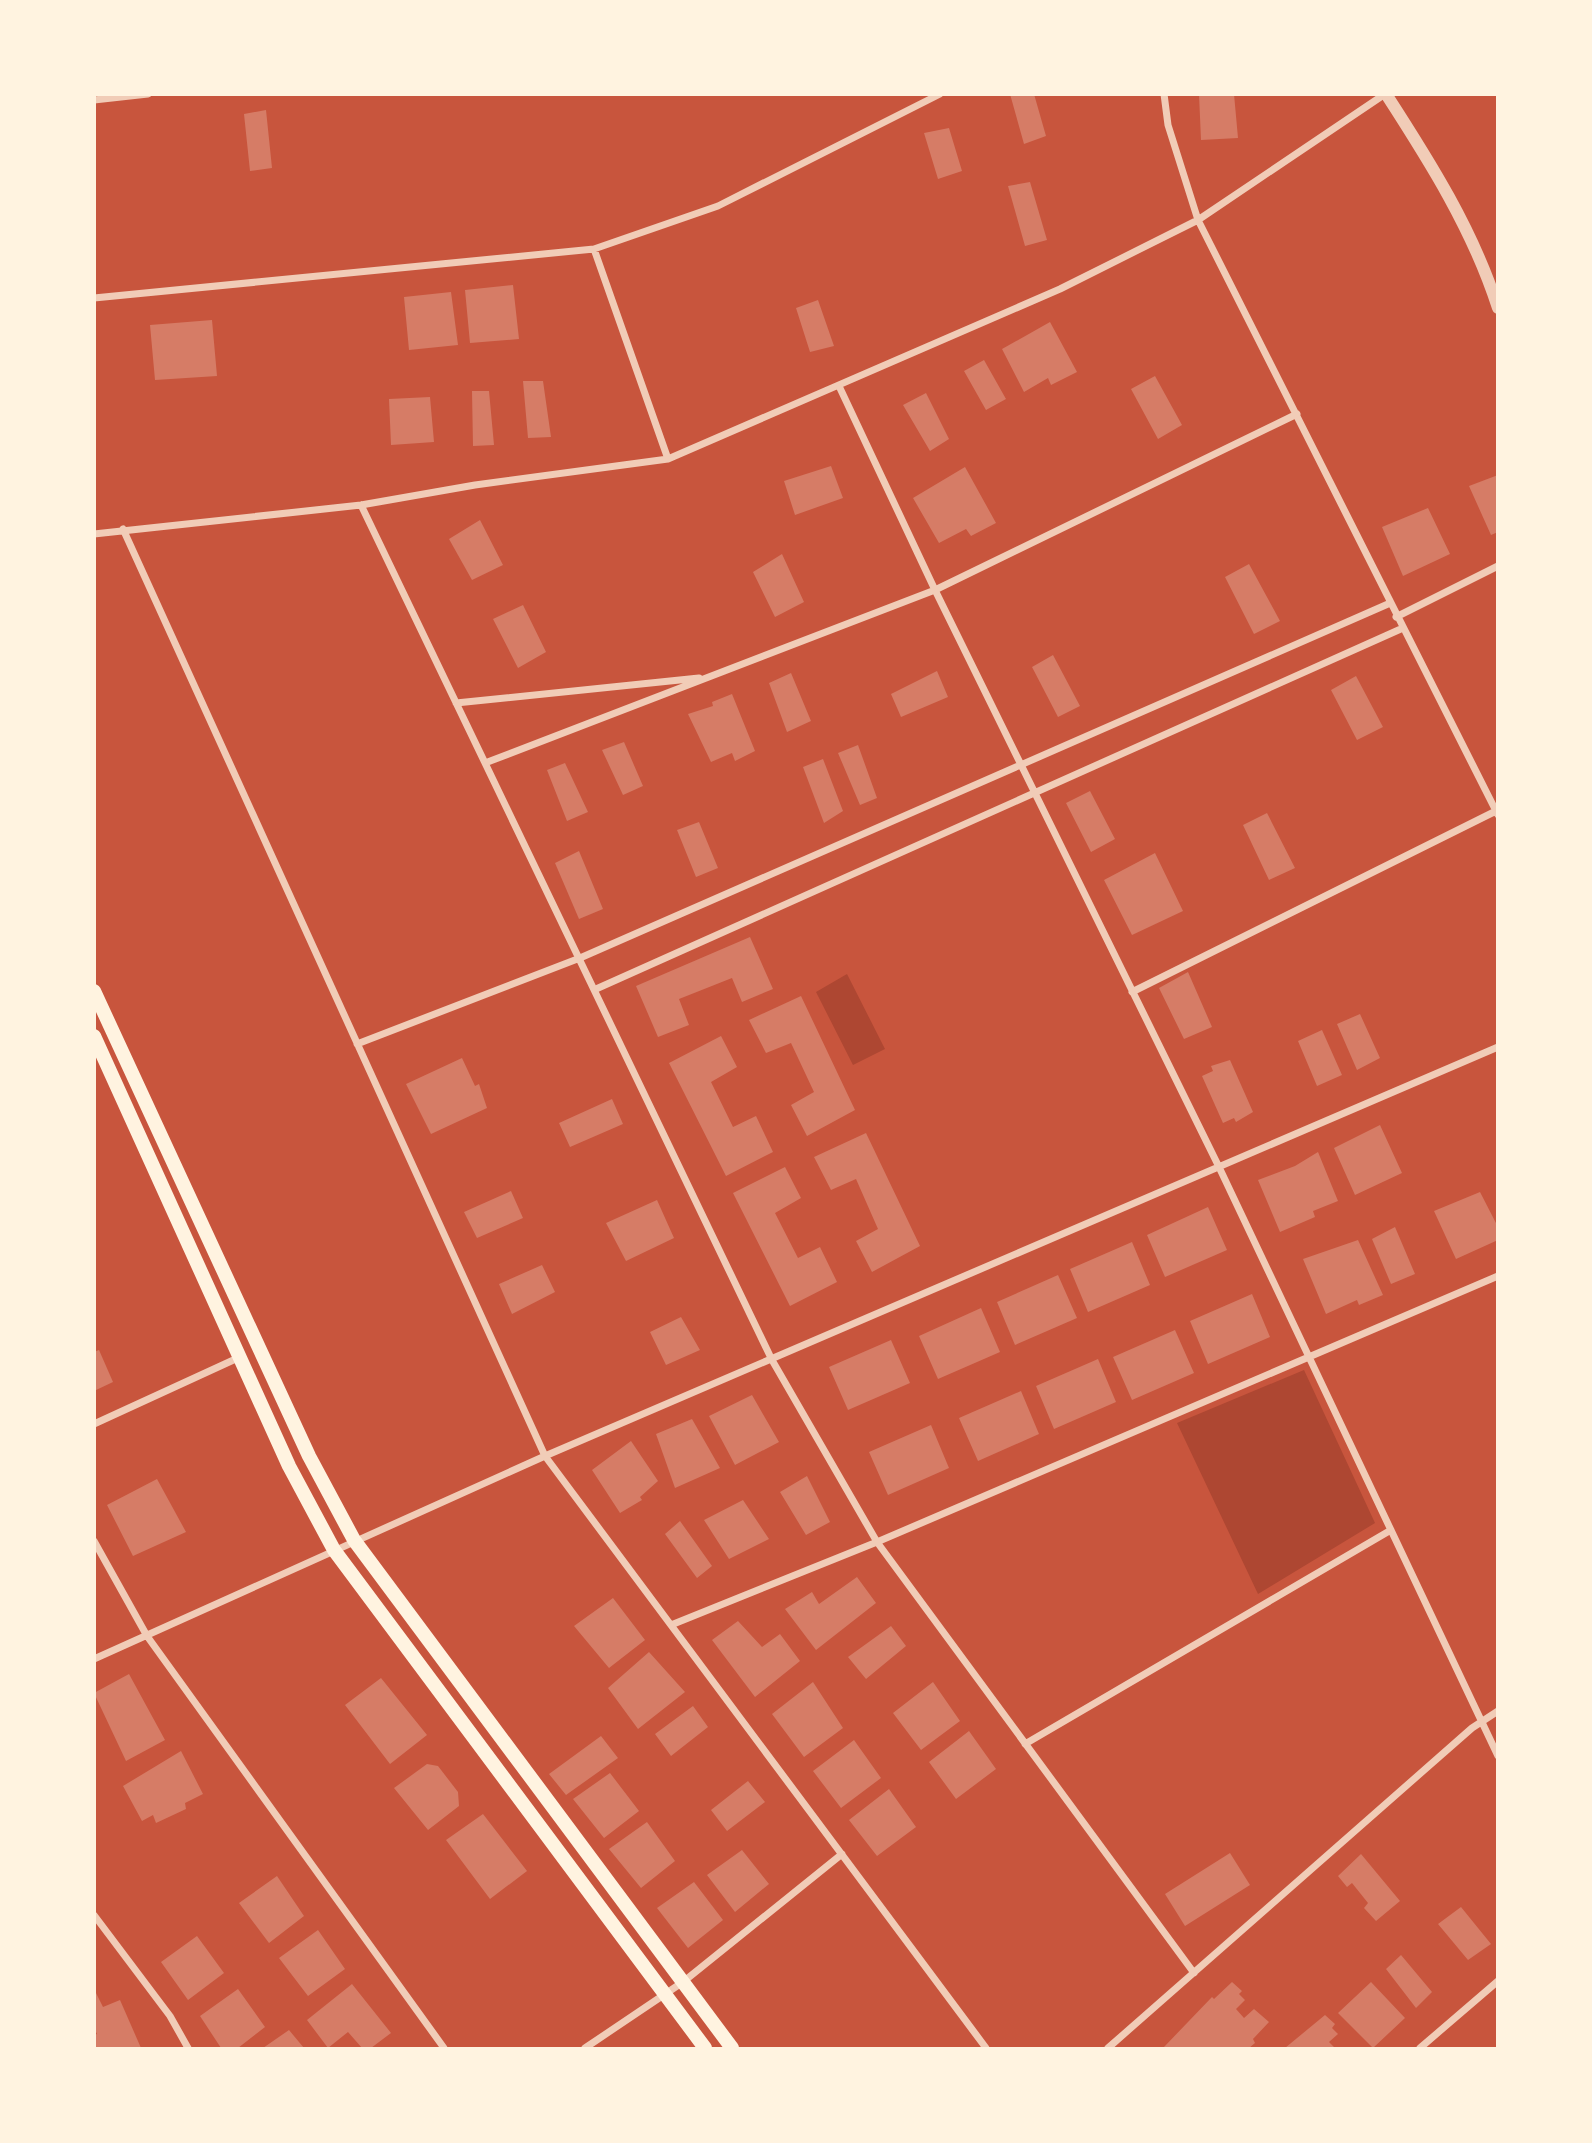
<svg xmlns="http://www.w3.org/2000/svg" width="1592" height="2143" viewBox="0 0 1592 2143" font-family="'Open Sans',sans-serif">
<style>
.green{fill:#ae4732}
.building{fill:#d67c66}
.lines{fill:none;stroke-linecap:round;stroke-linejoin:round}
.minor{stroke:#f1ccb7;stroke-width:7}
.tertiary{stroke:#f1ccb7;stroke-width:12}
.secondary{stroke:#fff3e0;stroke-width:14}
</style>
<rect width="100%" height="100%" fill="#c8553d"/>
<path class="green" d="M 847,974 L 885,1049 L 853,1065 L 816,992 Z
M 1304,1370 L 1375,1523 L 1258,1594 L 1177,1423 Z"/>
<path class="building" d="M 1010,94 L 1034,94 L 1046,136 L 1024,144 Z
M 1199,94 L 1234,94 L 1238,138 L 1201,140 Z
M 266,110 L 272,168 L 250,171 L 244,114 Z
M 949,128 L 962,171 L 938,179 L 924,133 Z
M 1030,182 L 1047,240 L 1025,246 L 1008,186 Z
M 513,285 L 519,339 L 470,343 L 465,290 Z
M 451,292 L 458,345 L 409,350 L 404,297 Z
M 818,300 L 834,346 L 810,352 L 796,308 Z
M 212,320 L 217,376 L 155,380 L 150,325 Z
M 1050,322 L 1077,372 L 1051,385 L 1048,378 L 1024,392 L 1002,349 Z
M 984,360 L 1006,399 L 986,410 L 964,371 Z
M 1155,376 L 1182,425 L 1158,439 L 1131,389 Z
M 523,381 L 543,381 L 551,437 L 528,438 Z
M 472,391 L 489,391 L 494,445 L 473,446 Z
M 926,393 L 949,439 L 930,451 L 903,405 Z
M 430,397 L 434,442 L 391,445 L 389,399 Z
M 831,466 L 843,498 L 795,515 L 784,481 Z
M 965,467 L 996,523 L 971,536 L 966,529 L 939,543 L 913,498 Z
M 1498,475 L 1498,532 L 1491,535 L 1469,486 Z
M 1428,508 L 1450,554 L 1403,576 L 1382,527 Z
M 480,520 L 503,565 L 472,580 L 449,539 Z
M 782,554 L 804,602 L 775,617 L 753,572 Z
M 1249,564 L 1280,621 L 1254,634 L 1225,577 Z
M 523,605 L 546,652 L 518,668 L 493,619 Z
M 1053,655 L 1080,706 L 1058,717 L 1032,667 Z
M 937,671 L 948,697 L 901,717 L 891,694 Z
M 791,673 L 811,721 L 787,732 L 769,683 Z
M 1356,676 L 1383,727 L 1357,740 L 1331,690 Z
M 732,694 L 755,751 L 735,761 L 732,753 L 711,762 L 688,714 L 713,706 L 712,702 Z
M 624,742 L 643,786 L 623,795 L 602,750 Z
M 858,745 L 877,798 L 860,805 L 838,753 Z
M 823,759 L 843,811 L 824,823 L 803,767 Z
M 565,763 L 588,812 L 567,821 L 547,770 Z
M 1090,791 L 1115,839 L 1091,852 L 1066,803 Z
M 1267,813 L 1295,868 L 1269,880 L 1243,825 Z
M 699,822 L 718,868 L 696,877 L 677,830 Z
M 579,851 L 603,909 L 579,919 L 555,863 Z
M 1155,853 L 1183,911 L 1132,935 L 1104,880 Z
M 750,937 L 773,989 L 742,1002 L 732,978 L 679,999 L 689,1025 L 658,1037 L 636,986 Z
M 1188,972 L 1212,1027 L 1184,1039 L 1159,988 Z
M 801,996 L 855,1110 L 807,1136 L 791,1105 L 814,1092 L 791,1043 L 766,1053 L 749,1020 Z
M 1360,1014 L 1380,1058 L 1357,1070 L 1337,1024 Z
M 1322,1030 L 1342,1075 L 1317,1086 L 1298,1041 Z
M 721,1036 L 737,1067 L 711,1082 L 733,1127 L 756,1116 L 773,1152 L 726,1176 L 669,1063 Z
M 462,1058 L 475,1086 L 479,1084 L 487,1108 L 431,1134 L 406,1084 Z
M 1230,1060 L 1253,1112 L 1236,1122 L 1234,1118 L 1223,1123 L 1202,1076 L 1213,1071 L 1211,1066 Z
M 612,1099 L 623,1124 L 570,1147 L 559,1123 Z
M 1380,1125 L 1402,1173 L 1355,1195 L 1334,1148 Z
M 866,1133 L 920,1246 L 872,1272 L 856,1241 L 878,1229 L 856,1179 L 831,1190 L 814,1157 Z
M 1318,1152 L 1338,1201 L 1313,1211 L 1315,1217 L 1280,1232 L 1258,1180 L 1295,1166 Z
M 785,1167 L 801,1198 L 775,1213 L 798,1258 L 820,1247 L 837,1282 L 790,1306 L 733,1193 Z
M 511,1191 L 523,1218 L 477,1238 L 464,1212 Z
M 1480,1192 L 1498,1227 L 1498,1240 L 1456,1259 L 1434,1211 Z
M 657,1200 L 674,1238 L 626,1261 L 606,1223 Z
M 1208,1207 L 1227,1250 L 1165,1277 L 1147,1235 Z
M 1395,1227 L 1415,1274 L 1391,1284 L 1372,1239 Z
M 1358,1240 L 1383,1295 L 1359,1305 L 1357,1300 L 1326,1314 L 1303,1259 Z
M 1132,1242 L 1150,1285 L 1088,1312 L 1070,1269 Z
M 542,1265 L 555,1292 L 512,1314 L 499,1284 Z
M 1058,1275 L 1077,1318 L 1015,1345 L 997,1302 Z
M 1252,1294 L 1270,1337 L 1208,1364 L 1190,1321 Z
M 981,1308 L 1000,1352 L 938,1379 L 919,1336 Z
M 681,1317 L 700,1350 L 666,1365 L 650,1332 Z
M 1175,1330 L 1194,1373 L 1132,1400 L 1113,1357 Z
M 891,1340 L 910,1383 L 848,1410 L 829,1367 Z
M 99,1350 L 113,1382 L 94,1391 L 94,1352 Z
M 1098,1359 L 1116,1402 L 1054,1429 L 1036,1386 Z
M 1021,1391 L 1039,1434 L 978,1461 L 959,1418 Z
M 752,1395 L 779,1442 L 735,1465 L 709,1416 Z
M 692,1419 L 720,1468 L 675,1488 L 656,1434 Z
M 931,1425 L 949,1468 L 888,1495 L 869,1452 Z
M 631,1441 L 658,1481 L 640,1497 L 642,1500 L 620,1513 L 592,1470 Z
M 807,1476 L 830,1522 L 806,1535 L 780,1492 Z
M 157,1479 L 186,1532 L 133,1556 L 107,1505 Z
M 743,1500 L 769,1539 L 729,1559 L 704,1520 Z
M 680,1521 L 712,1566 L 697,1578 L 665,1534 Z
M 857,1577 L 876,1603 L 816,1650 L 785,1609 L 812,1592 L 819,1604 Z
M 613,1598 L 645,1640 L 609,1668 L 574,1626 Z
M 738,1621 L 762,1647 L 780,1634 L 800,1661 L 755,1697 L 712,1640 Z
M 891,1626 L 906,1646 L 866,1679 L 848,1657 Z
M 649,1652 L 685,1692 L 638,1729 L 608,1688 Z
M 129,1674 L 165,1740 L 126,1761 L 94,1693 Z
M 381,1678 L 427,1735 L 390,1764 L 345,1705 Z
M 813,1682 L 843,1728 L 804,1757 L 772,1714 Z
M 933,1682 L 960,1721 L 921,1750 L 893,1713 Z
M 693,1706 L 708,1727 L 671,1756 L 655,1734 Z
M 969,1731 L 996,1769 L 956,1799 L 929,1762 Z
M 601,1736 L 618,1758 L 566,1795 L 549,1774 Z
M 854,1740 L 881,1778 L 841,1808 L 813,1771 Z
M 181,1751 L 203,1794 L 185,1803 L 186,1809 L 156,1823 L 153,1815 L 142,1821 L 123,1786 Z
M 427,1764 L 438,1766 L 458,1792 L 459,1806 L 428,1830 L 394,1788 Z
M 610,1773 L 639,1811 L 604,1838 L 573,1799 Z
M 748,1781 L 765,1802 L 727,1831 L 711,1810 Z
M 889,1789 L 916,1827 L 877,1856 L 849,1820 Z
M 483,1814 L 527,1871 L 490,1899 L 446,1840 Z
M 647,1822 L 675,1861 L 641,1888 L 609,1849 Z
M 742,1850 L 769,1884 L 735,1912 L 707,1875 Z
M 1230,1853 L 1250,1885 L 1185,1926 L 1165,1894 Z
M 1361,1854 L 1400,1901 L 1376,1921 L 1364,1908 L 1368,1903 L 1352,1883 L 1347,1887 L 1338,1876 Z
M 277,1876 L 304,1916 L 269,1943 L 239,1903 Z
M 694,1882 L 723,1920 L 688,1948 L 657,1908 Z
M 1461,1907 L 1491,1944 L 1468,1960 L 1438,1924 Z
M 318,1930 L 345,1969 L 308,1996 L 279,1958 Z
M 197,1936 L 224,1973 L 188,2000 L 161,1962 Z
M 1401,1955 L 1432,1992 L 1416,2008 L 1386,1969 Z
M 1232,1982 L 1242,1991 L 1239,1994 L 1245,2000 L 1236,2009 L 1244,2018 L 1254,2009 L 1269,2022 L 1253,2039 L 1255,2043 L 1249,2048 L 1164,2047 L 1212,1997 L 1214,1999 Z
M 1371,1982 L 1405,2018 L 1373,2048 L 1338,2013 Z
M 352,1984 L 391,2033 L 371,2048 L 362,2048 L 348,2032 L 328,2048 L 307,2020 Z
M 94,1989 L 103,2007 L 120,2000 L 141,2048 L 94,2048 L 94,2035 L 97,2034 L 94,2028 Z
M 238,1989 L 265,2027 L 238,2048 L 221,2048 L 200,2016 Z
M 1325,2015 L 1335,2024 L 1332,2028 L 1338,2034 L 1329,2042 L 1335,2048 L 1285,2048 Z
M 289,2030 L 304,2048 L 263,2048 Z"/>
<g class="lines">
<path class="minor" d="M 1164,94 L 1168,125 L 1198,220 L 1498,815
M 94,100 L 148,94
M 594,249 L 668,459
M 94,298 L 594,249 L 718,206 L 940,94
M 839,386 L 935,590 L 1219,1167 L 1498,1756
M 361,505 L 772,1360 L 877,1542 L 1194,1973
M 123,529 L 545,1456 L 986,2048
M 94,534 L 361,505 L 475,485 L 668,459 L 1060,289 L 1198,220 L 1385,94
M 1396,617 L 1498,566
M 456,703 L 699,678
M 485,763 L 935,590 L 1297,414
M 596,989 L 1403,628
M 1132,992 L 1498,810
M 357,1044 L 580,958 L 1388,604
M 94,1424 L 240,1357
M 94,1541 L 147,1636 L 444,2048
M 671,1625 L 877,1542 L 1498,1276
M 94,1659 L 545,1456 L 1498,1047
M 1025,1744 L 1391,1530
M 94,1915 L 170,2016 L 188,2048
M 585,2048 L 683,1982 L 842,1854
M 1108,2048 L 1472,1728 L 1498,1711
M 1420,2048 L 1498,1981"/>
<path class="tertiary" d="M 1386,94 C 1430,162 1473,230 1498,308"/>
<path class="secondary" d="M 94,991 L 309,1456 L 354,1540 L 732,2048
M 94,1036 L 289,1466 L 334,1550 L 705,2048"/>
</g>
<rect width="1592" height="2143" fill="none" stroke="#fff3e0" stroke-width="192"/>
</svg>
